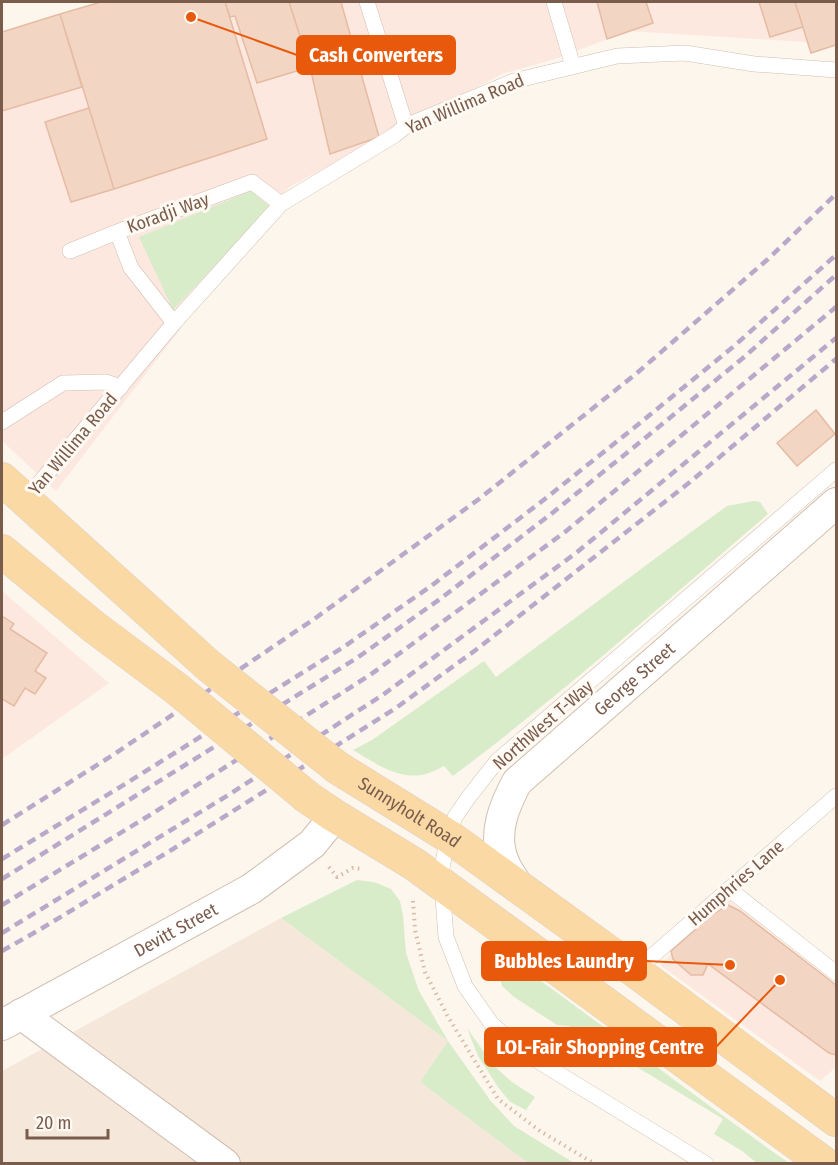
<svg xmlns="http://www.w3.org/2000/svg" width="838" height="1165" viewBox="0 0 838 1165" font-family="'Fira Sans Condensed',sans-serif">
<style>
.residential{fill:#f5e8da}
.commercial{fill:#fde8e0}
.green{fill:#d8ecc9}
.building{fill:#f3d5c3;stroke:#e6bba3;stroke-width:1.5}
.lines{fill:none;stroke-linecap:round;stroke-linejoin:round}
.lane-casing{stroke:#d1beb0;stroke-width:16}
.street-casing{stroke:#d1beb0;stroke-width:32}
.primary-casing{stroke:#dad1cd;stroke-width:34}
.path{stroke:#d9b8a5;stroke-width:4;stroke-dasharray:1.5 4.5;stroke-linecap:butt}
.lane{stroke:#fff;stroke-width:15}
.street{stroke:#fff;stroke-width:30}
.primary{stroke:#fbd9a5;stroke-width:33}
.rail{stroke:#b9a8c9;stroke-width:4.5;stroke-dasharray:9 6;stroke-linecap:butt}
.primary-bridge-casing{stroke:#dad1cd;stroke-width:34;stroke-linecap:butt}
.primary-bridge{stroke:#fbd9a5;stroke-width:33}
.labels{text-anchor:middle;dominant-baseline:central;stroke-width:6;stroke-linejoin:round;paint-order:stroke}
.street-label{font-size:18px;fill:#7a5c4d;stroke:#fffaf3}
.leader{fill:none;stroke:#e8590c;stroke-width:2}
.callout-dot{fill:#e8590c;stroke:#fffaf3;stroke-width:2}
.callout{fill:#e8590c;stroke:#e8590c;stroke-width:2}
.callout-label{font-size:20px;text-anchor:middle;font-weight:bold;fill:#fff}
</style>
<rect width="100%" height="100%" fill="#fdf6ec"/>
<path class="residential" d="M 281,918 L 448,1041 L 420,1082 L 528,1163 L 2,1164 L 2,1071 Z"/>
<path class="commercial" d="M 101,2 L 836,2 L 836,44 L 629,31 L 552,60 L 502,74 L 289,187 L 56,491 L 2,441 L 2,32 Z
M 2,591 L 109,683 L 2,759 Z
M 729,900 L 836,987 L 836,1067 L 820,1081 L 660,965 Z"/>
<path class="green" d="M 251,191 L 270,207 L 173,310 L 139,237 Z
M 754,501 L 760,502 L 768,514 C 664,603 562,694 453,776 L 444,766 C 438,769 432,772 426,774 C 399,781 375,763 353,750 L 372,740 L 484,661 L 496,677 L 672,546 L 727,506 Z
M 357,880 L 374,882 L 391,889 L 400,901 L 403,916 L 406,953 L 419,991 L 448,1041 L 490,1100 L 514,1126 L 574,1163 L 528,1163 L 420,1082 L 448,1041 L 281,918 Z
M 505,955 C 601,1023 693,1096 789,1163 L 757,1163 L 742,1151 L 714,1134 L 723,1119 L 569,1026 L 557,1025 L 514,997 L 502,986 L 498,970 Z
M 467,1028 L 493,1065 L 512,1082 L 535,1097 L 526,1110 L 510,1102 L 498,1087 L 478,1056 Z"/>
<path class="building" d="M 101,2 L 225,2 L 267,139 L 114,189 L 60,14 Z
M 225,2 L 289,2 L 310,67 L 257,83 L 235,16 L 230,17 Z
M 289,2 L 341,2 L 379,137 L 330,154 L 310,67 Z
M 597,2 L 646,2 L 653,23 L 607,39 Z
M 759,2 L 795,2 L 803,27 L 770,37 Z
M 795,2 L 836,2 L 836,45 L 811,53 Z
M 60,14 L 82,87 L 2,111 L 2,32 Z
M 89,108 L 114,189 L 71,202 L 45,122 Z
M 816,410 L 835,434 L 797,466 L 777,443 Z
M 2,616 L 14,624 L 10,629 L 47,653 L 35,671 L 46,678 L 35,694 L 25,688 L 14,706 L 2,699 Z
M 728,905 L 740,911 L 836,985 L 836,1055 L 829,1053 L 708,964 L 703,975 L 691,975 L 673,959 L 671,951 L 713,914 Z"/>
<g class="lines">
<defs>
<path id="lane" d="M 367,2 L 406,126
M 554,2 L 573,66
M 70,251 L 117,232
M 174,323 L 131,268 L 117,232 L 252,182 L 281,204
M 2,422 L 63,383 L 106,382 L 121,387
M 25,500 L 174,323 L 281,204 L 395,135 L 406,126 L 514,81 L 617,56 L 685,53 L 754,64 L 836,70
M 729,889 L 836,973
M 635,971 L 836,796
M 706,1164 L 520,1050 L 491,1023 L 465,986 L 446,937 L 441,873 L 448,836 L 455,817 L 468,798 L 497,761 L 836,470"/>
<g id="street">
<path id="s1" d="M 518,886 C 514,879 507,871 504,862 C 492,835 504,806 517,782 L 836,503"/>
<path d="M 21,1014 L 225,1164"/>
<path id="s2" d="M 2,1025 L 251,889 L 312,844 L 335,816"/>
</g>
<g id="primary">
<path d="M 2,479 L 209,666"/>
<path d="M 2,551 L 94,627 L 177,689"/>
<path id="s3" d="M 338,768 L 448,836 L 635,971 L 836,1120"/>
<path d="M 307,797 L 335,816 L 414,864 L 825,1164"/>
</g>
</defs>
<use href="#lane" class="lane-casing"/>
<use href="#street" class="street-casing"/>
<use href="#primary" class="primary-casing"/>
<path class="path" d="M 329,867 L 337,877 L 353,868 L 362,869
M 413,901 L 415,930 L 425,972 L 447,1015 L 498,1099 L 540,1131 L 595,1164"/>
<use href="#lane" class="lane"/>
<use href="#street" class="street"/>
<use href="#primary" class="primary"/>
<path class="rail" d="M 2,825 L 113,755 L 317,617 L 479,499 L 637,373 L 768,259 L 836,194
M 2,859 L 130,781 L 345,646 L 431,586 L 541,502 L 635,427 L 733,347 L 836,255
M 2,879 L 357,658 L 440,599 L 551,514 L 644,439 L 743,358 L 836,275
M 2,905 L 150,815 L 370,675 L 565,532 L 836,307
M 2,933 L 230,794 L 384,694 L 576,553 L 836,338
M 2,951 L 39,930 L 173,849 L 396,708 L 477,649 L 690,482 L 836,359"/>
<defs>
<path id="primary-bridge" d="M 209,666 L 338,768
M 177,689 L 307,797"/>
</defs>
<use href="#primary-bridge" class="primary-bridge-casing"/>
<use href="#primary-bridge" class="primary-bridge"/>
</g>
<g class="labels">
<g class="street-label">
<text transform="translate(465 104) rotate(-23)">Yan Willima Road</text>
<text transform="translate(168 213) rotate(-20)">Koradji Way</text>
<text transform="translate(73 444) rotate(-50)">Yan Willima Road</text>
<text stroke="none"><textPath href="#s1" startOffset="268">George Street</textPath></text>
<text transform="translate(543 725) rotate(-41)">NorthWest T-Way</text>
<text stroke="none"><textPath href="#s3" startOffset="84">Sunnyholt Road</textPath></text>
<text transform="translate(736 883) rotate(-41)">Humphries Lane</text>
<text stroke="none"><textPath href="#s2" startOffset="198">Devitt Street</textPath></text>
</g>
</g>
<path class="leader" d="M191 17L297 55M730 965L646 961M780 980L716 1047"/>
<g class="callout-dot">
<circle cx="191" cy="17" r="6"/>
<circle cx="730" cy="965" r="6"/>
<circle cx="780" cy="980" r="6"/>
</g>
<g class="callout">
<rect x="297" y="36" width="158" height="38" rx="6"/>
<rect x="482" y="942" width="164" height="38" rx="6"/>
<rect x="485" y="1028" width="231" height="38" rx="6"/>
</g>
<g class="callout-label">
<text x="376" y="62">Cash Converters</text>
<text x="564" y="968">Bubbles Laundry</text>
<text x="600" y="1054">LOL-Fair Shopping Centre</text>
</g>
<rect width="838" height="1165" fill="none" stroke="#7a5c4d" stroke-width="6"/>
<path d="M27 1129v9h81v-9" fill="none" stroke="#7a5c4d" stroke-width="3"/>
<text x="36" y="1129" font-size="18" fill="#7a5c4d" stroke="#fffaf3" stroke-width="4.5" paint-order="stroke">20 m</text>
</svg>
